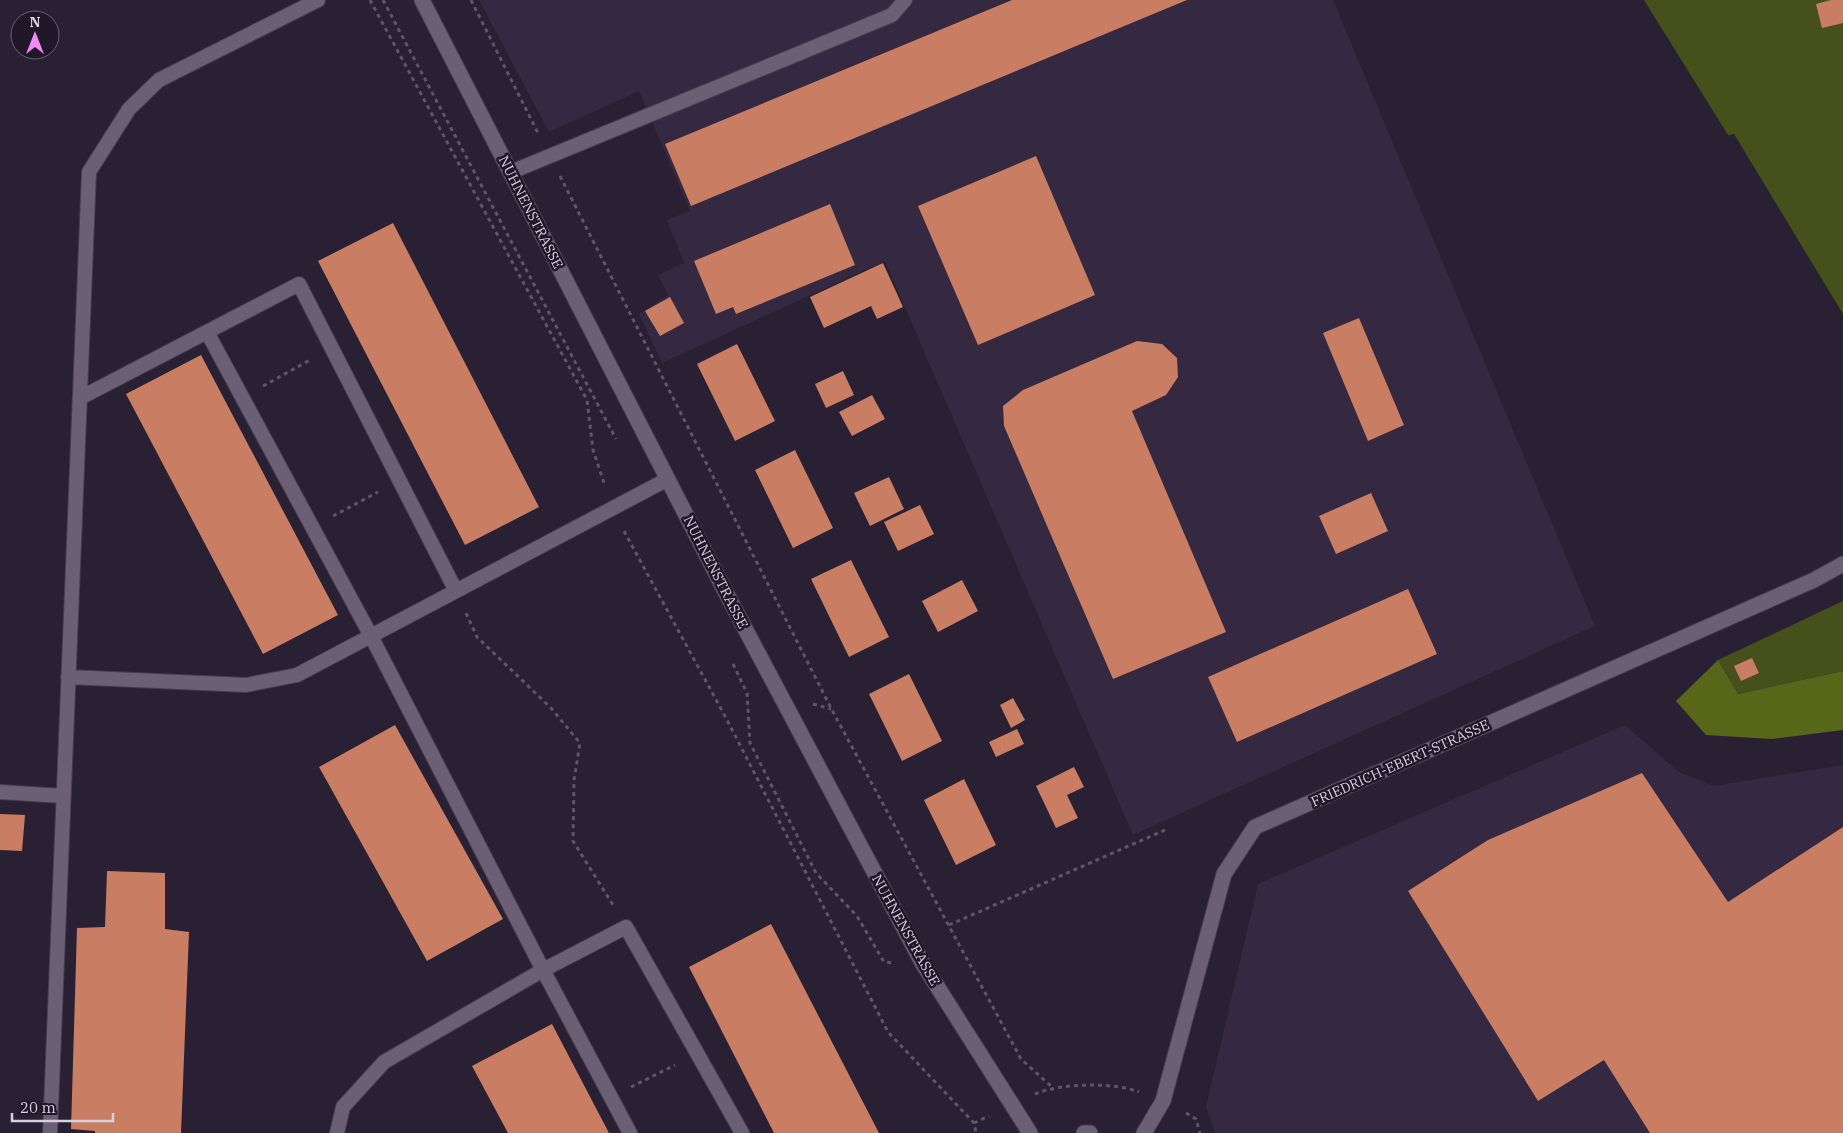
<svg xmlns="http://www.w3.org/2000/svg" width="1843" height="1133" viewBox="0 0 1843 1133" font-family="'IBM Plex Serif',serif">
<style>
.built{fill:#352841}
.green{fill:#45501b}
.forest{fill:#586619}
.building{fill:#c97e63}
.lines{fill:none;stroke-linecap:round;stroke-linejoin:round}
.lane-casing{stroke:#463d4d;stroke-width:16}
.street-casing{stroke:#463d4d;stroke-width:17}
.secondary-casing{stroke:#463d4d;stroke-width:17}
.path{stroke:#5e5667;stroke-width:3;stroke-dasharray:4 4;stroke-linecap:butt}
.lane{stroke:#6b5f76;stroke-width:14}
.street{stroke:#6b5f76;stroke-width:15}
.secondary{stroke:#6b5f76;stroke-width:15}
.labels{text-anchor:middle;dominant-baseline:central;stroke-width:5;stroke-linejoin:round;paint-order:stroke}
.street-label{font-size:14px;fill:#d6d0dd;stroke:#211729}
</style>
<rect width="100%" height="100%" fill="#2a2033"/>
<path class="built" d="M 479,0 L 1333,0 L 1595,626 L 1133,835 L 885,261 L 662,363 L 639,314 L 668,295 L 658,275 L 684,263 L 667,220 L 690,211 L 639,91 L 549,132 Z
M 1625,725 L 1679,772 L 1713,786 L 1843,765 L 1843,1133 L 1215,1133 L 1206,1107 L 1258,884 Z"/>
<path class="green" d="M 1644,0 L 1843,0 L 1843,314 L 1734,134 L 1728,135 Z
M 1843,601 L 1843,671 L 1738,694 L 1718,660 Z"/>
<path class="forest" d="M 1718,660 L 1738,694 L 1843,671 L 1843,730 L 1772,739 L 1706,735 L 1676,701 Z"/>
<path class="building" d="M 1012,0 L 1187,0 L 691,206 L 665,144 Z
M 1831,0 L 1843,0 L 1843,23 L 1822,28 L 1816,4 Z
M 1036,156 L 1095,295 L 978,345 L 918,206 Z
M 830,204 L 855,265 L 736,314 L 733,307 L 716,314 L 694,261 Z
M 393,223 L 539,507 L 465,545 L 318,261 Z
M 883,263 L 903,307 L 877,319 L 871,306 L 824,328 L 810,297 Z
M 670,297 L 684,323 L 660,336 L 645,311 Z
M 1359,318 L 1404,425 L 1368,441 L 1323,333 Z
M 1137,341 L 1162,344 L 1177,358 L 1178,377 L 1166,395 L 1132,411 L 1226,632 L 1113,679 L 1004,426 L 1003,406 L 1023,390 Z
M 737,344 L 775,421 L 735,441 L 697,364 Z
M 201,355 L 338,615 L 263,654 L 126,394 Z
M 843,371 L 854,395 L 826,408 L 815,384 Z
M 872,395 L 885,419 L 852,436 L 839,412 Z
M 795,450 L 833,528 L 793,548 L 755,470 Z
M 889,477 L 904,509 L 870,526 L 854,493 Z
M 1371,493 L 1388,531 L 1336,554 L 1319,516 Z
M 920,505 L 934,534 L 898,551 L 884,522 Z
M 851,560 L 889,637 L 849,657 L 811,579 Z
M 962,580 L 978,611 L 938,632 L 922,601 Z
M 1408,589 L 1437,654 L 1237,742 L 1208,677 Z
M 1752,658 L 1759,673 L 1741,681 L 1734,666 Z
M 909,674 L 942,741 L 902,761 L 869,694 Z
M 1013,698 L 1025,720 L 1011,728 L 1000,705 Z
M 395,725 L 503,919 L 427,961 L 319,767 Z
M 1017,729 L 1024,744 L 996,757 L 989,742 Z
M 1074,767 L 1084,787 L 1067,795 L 1078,818 L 1056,828 L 1036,786 Z
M 1642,773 L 1728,902 L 1843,827 L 1843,1133 L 1650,1133 L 1604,1060 L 1538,1101 L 1408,891 L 1488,840 Z
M 964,779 L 996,845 L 956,865 L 924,800 Z
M 0,814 L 25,815 L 22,851 L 0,850 Z
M 107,871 L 165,873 L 165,929 L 189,932 L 181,1133 L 95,1133 L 95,1131 L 71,1129 L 77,928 L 105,927 Z
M 771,924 L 879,1133 L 774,1133 L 689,967 Z
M 552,1024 L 609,1133 L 508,1133 L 472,1066 Z"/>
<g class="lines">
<defs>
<path id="lane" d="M 511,172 L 892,15 L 905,0
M 207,332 L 371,636 L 543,970 L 630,1133
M 80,398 L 299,284 L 456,591
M 68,677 L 246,685 L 297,675 L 668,479
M 0,792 L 63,796
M 50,1133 L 89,172 L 129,109 L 159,80 L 318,0
M 337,1133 L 343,1107 L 384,1062 L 543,970 L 626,927 L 742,1133"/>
<path id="street" d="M 1144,1133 L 1163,1101 L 1224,874 L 1255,827 L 1814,580 L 1843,564"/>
<path id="secondary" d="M 422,0 L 724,589 L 923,964 L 1030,1133
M 1084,1133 L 1090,1133"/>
</defs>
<use href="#lane" class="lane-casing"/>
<use href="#street" class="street-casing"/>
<use href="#secondary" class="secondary-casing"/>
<path class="path" d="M 370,0 L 587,400 L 593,450 L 605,486
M 383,0 L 616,439
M 471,0 L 539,135
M 560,176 L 832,710 L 1021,1059 L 1052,1087
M 263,386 L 310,360
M 333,516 L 378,492
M 624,531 L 726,718 L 888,1032 L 974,1123 L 976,1133
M 466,613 L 477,637 L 551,708 L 580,743 L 574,780 L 573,841 L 613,905
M 733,664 L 747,693 L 750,743 L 816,873 L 857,916 L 884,962 L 895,963
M 813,704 L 831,709
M 949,925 L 1165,830
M 631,1087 L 675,1065
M 1035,1094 C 1060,1083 1114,1082 1139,1092
M 1186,1113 L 1196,1119 L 1200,1133
M 974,1123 L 989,1116"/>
<use href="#lane" class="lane"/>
<use href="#street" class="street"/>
<use href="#secondary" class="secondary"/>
</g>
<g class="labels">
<g class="street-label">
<text transform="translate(531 212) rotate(63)">NUHNENSTRASSE</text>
<text transform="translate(716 572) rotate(63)">NUHNENSTRASSE</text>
<text transform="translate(1400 763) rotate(-24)">FRIEDRICH-EBERT-STRASSE</text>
<text transform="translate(906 930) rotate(61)">NUHNENSTRASSE</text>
</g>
</g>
<g transform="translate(35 35)"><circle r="24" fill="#211729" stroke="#696171"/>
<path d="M0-4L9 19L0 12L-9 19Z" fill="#f08bf5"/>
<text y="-8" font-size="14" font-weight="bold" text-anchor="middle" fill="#d6d0dd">N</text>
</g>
<path d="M12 1113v8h101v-8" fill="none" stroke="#d6d0dd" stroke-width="2.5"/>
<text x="20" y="1113" font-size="15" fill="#d6d0dd" stroke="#211729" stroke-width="4" paint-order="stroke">20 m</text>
</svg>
